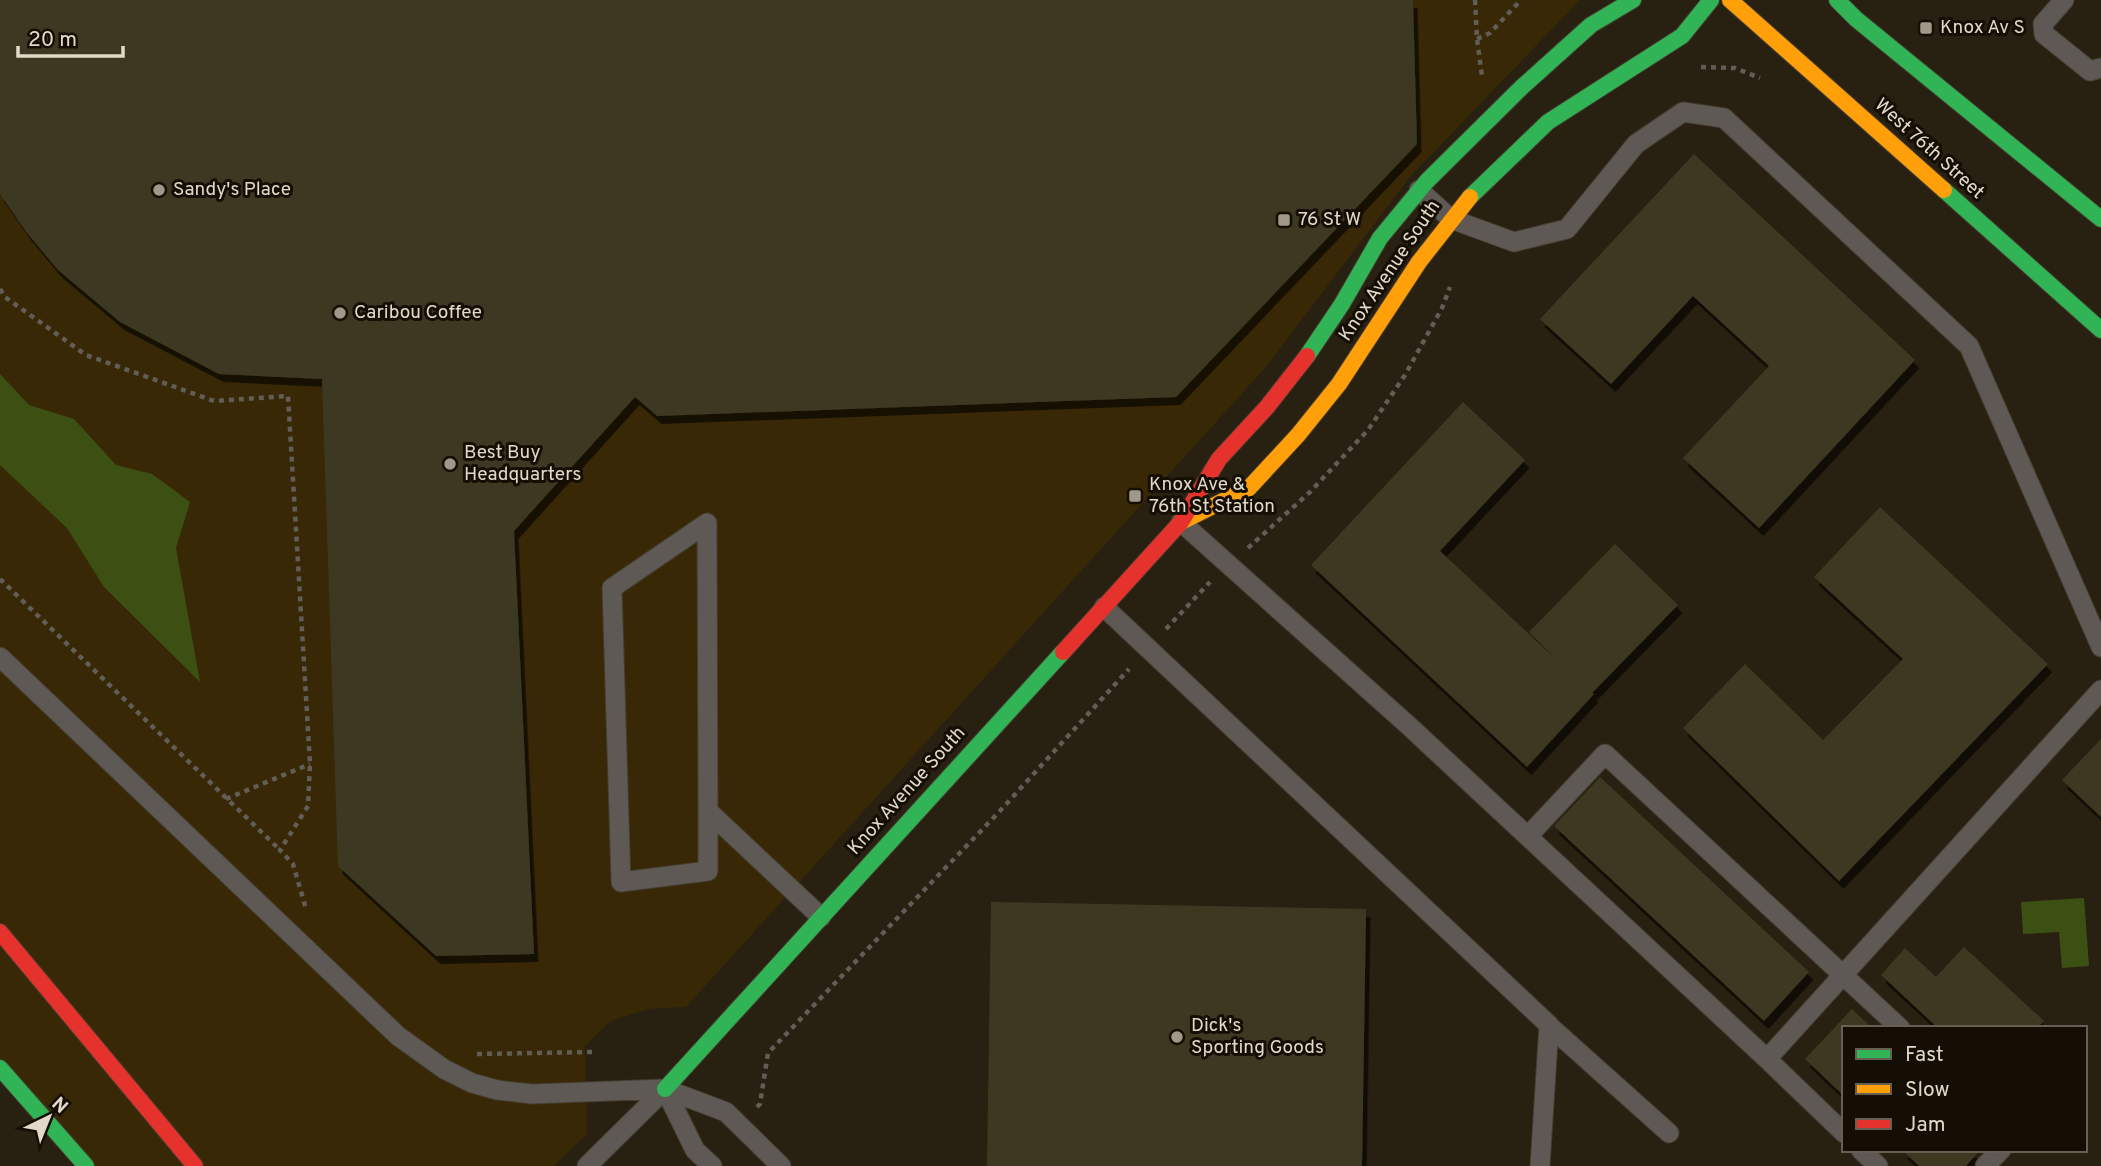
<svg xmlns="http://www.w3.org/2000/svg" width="2101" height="1166" viewBox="0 0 2101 1166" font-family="Overpass,sans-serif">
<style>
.built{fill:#382805}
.water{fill:#3d5013}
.building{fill:#3e3822;filter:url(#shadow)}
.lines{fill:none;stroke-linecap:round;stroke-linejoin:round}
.lane-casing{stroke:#443d30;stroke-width:21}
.fast-casing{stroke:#443d30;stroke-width:18}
.slow-casing{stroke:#443d30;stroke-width:18}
.jam-casing{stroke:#443d30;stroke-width:18}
.path{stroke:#625d57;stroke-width:4.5;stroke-dasharray:5 5;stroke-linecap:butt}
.lane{stroke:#5e5954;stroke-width:19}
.fast{stroke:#30b455;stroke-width:16}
.slow{stroke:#ff9f0a;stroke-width:16}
.jam{stroke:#e5322d;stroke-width:16}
.poi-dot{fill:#a29889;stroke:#140e04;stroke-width:2.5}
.labels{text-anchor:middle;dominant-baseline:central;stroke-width:6;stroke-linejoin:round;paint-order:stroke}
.poi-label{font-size:19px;fill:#e3d9c9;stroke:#140e04;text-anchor:start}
.street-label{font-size:19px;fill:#e3d9c9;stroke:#140e04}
</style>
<defs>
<filter id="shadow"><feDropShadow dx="4.5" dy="8" stdDeviation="0" flood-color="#0009"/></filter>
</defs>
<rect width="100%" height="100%" fill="#282011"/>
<path class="built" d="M 0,0 L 1580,0 L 1410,177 L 1266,367 L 686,1007 L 648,1009 L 611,1021 L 585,1046 L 587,1134 L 554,1166 L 94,1166 L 0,1078 Z"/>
<path class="water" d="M 0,374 L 29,405 L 74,419 L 116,465 L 152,474 L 190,502 L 176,548 L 200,682 L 104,587 L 67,528 L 0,465 Z
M 2084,898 L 2089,966 L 2062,968 L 2059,932 L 2023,934 L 2021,902 Z"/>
<path class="building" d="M 0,0 L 1413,0 L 1417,144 L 1176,397 L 657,416 L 635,397 L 514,531 L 534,954 L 436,956 L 338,866 L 322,379 L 219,374 L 120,322 L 58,270 L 27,233 L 0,194 Z
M 1694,154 L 1915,360 L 1759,528 L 1683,458 L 1769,366 L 1693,296 L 1611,384 L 1540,319 Z
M 1463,402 L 1525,460 L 1440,551 L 1559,662 L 1529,632 L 1615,544 L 1678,605 L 1592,693 L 1594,694 L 1527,767 L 1311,565 Z
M 1880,507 L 2048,664 L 1839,881 L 1683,728 L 1745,664 L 1823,740 L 1903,659 L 1814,577 Z
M 2101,739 L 2101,817 L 2062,780 Z
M 1600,777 L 1809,972 L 1764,1021 L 1554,826 Z
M 991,902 L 1366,909 L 1362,1166 L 987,1166 Z
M 1964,947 L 2044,1021 L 2037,1028 L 1938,1028 L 1881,975 L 1905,948 L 1936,977 Z
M 1852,1009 L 1872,1028 L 1844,1028 L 1844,1096 L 1805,1059 Z
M 1902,1150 L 1980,1150 L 1966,1166 L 1919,1166 Z"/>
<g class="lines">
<defs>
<path id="lane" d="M 2064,0 L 2043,24 L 2044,34 L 2090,71 L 2101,68
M 1419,190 L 1451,219 L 1514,242 L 1567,229 L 1636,144 L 1683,112 L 1724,118 L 1969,346 L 2101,647
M 1181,522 L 1409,726 L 1767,1059 L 2101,690
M 707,523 L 612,588 L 621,882 L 708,871 L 708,811
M 707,523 L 708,811 L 821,917
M 1104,607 L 1549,1025 L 1540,1166
M 0,657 L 398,1036 L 444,1069 L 472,1083 L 497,1090 L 532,1094 L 665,1089 L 726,1112 L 781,1166
M 1528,836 L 1605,754 L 1900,1028
M 1546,1023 L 1669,1133
M 1767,1059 L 1844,1133
M 665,1089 L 695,1150 L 712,1166
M 1861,1150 L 1878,1166
M 587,1166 L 665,1089
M 1985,1166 L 2001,1150"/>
<path id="fast" d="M 1837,0 L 1856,19 L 2101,219
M 1944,190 L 2101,330
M 1470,197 L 1548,122 L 1682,36 L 1711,0
M 1307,356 L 1342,304 L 1380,238 L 1427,181 L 1522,87 L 1591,25 L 1633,0
M 0,1068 L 86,1166
M 665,1089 L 1063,652"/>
<path id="slow" d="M 1730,0 L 1944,190
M 1181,522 L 1249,488 L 1298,435 L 1339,384 L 1419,262 L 1470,197"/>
<path id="jam" d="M 1063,652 L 1181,522 L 1219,459 L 1267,407 L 1307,356
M 0,932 L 195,1166"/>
</defs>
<use href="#lane" class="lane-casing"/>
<use href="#fast" class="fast-casing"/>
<use href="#slow" class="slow-casing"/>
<use href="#jam" class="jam-casing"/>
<path class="path" d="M 1475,0 L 1477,39 L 1482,76
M 1477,39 L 1490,33 L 1521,0
M 1701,67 L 1735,68 L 1760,78
M 0,289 L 5,297 L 86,355 L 214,401 L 288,396 L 310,764 L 308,806 L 280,850 L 293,864 L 306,909
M 1248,548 L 1310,492 L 1368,430 L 1405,375 L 1442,308 L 1450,287
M 0,579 L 280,850
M 1166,629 L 1210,582
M 226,799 L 310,764
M 477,1054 L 592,1052
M 757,1107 L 760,1104 L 768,1053 L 999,812 L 1129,669"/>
<use href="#lane" class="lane"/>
<use href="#fast" class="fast"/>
<use href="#slow" class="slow"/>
<use href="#jam" class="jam"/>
</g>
<g class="poi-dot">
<rect x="1919" y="21" width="14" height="14" rx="3.5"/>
<circle cx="159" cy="190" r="7"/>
<rect x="1277" y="213" width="14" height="14" rx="3.5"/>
<circle cx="340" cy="313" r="7"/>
<circle cx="450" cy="464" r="7"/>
<rect x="1128" y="489" width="14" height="14" rx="3.5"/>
<circle cx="1177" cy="1037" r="7"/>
</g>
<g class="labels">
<g class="poi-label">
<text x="1940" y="28">Knox Av S</text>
<text x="173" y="190">Sandy's Place</text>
<text x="1298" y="220">76 St W</text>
<text x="354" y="313">Caribou Coffee</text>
<text x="464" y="453">Best Buy<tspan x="464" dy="22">Headquarters</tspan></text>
<text x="1149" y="485">Knox Ave &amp;<tspan x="1149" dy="22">76th St Station</tspan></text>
<text x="1191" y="1026">Dick's<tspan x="1191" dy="22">Sporting Goods</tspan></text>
</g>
<g class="street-label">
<text transform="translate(1929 149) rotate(42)">West 76th Street</text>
<text transform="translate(1390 271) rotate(-56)">Knox Avenue South</text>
<text transform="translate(907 791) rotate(-48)">Knox Avenue South</text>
</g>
</g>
<rect x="1842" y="1026" width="245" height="126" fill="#140e04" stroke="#675f53" stroke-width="2"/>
<rect x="1856" y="1049" width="35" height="10" fill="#30b455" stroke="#675f53" stroke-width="2"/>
<text x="1905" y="1061" font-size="21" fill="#e3d9c9">Fast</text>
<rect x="1856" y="1084" width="35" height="10" fill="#ff9f0a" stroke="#675f53" stroke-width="2"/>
<text x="1905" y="1096" font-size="21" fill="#e3d9c9">Slow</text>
<rect x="1856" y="1119" width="35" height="10" fill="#e5322d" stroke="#675f53" stroke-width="2"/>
<text x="1905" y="1131" font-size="21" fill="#e3d9c9">Jam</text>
<g transform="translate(49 1117) rotate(43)" stroke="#140e04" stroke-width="5" paint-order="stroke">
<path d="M0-5L12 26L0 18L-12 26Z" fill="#e3d9c9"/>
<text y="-10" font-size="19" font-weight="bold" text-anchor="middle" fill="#e3d9c9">N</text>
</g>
<path d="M18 46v10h105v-10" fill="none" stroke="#e3d9c9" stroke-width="3.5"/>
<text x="28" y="46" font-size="21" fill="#e3d9c9" stroke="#140e04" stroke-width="5" paint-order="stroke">20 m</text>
</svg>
